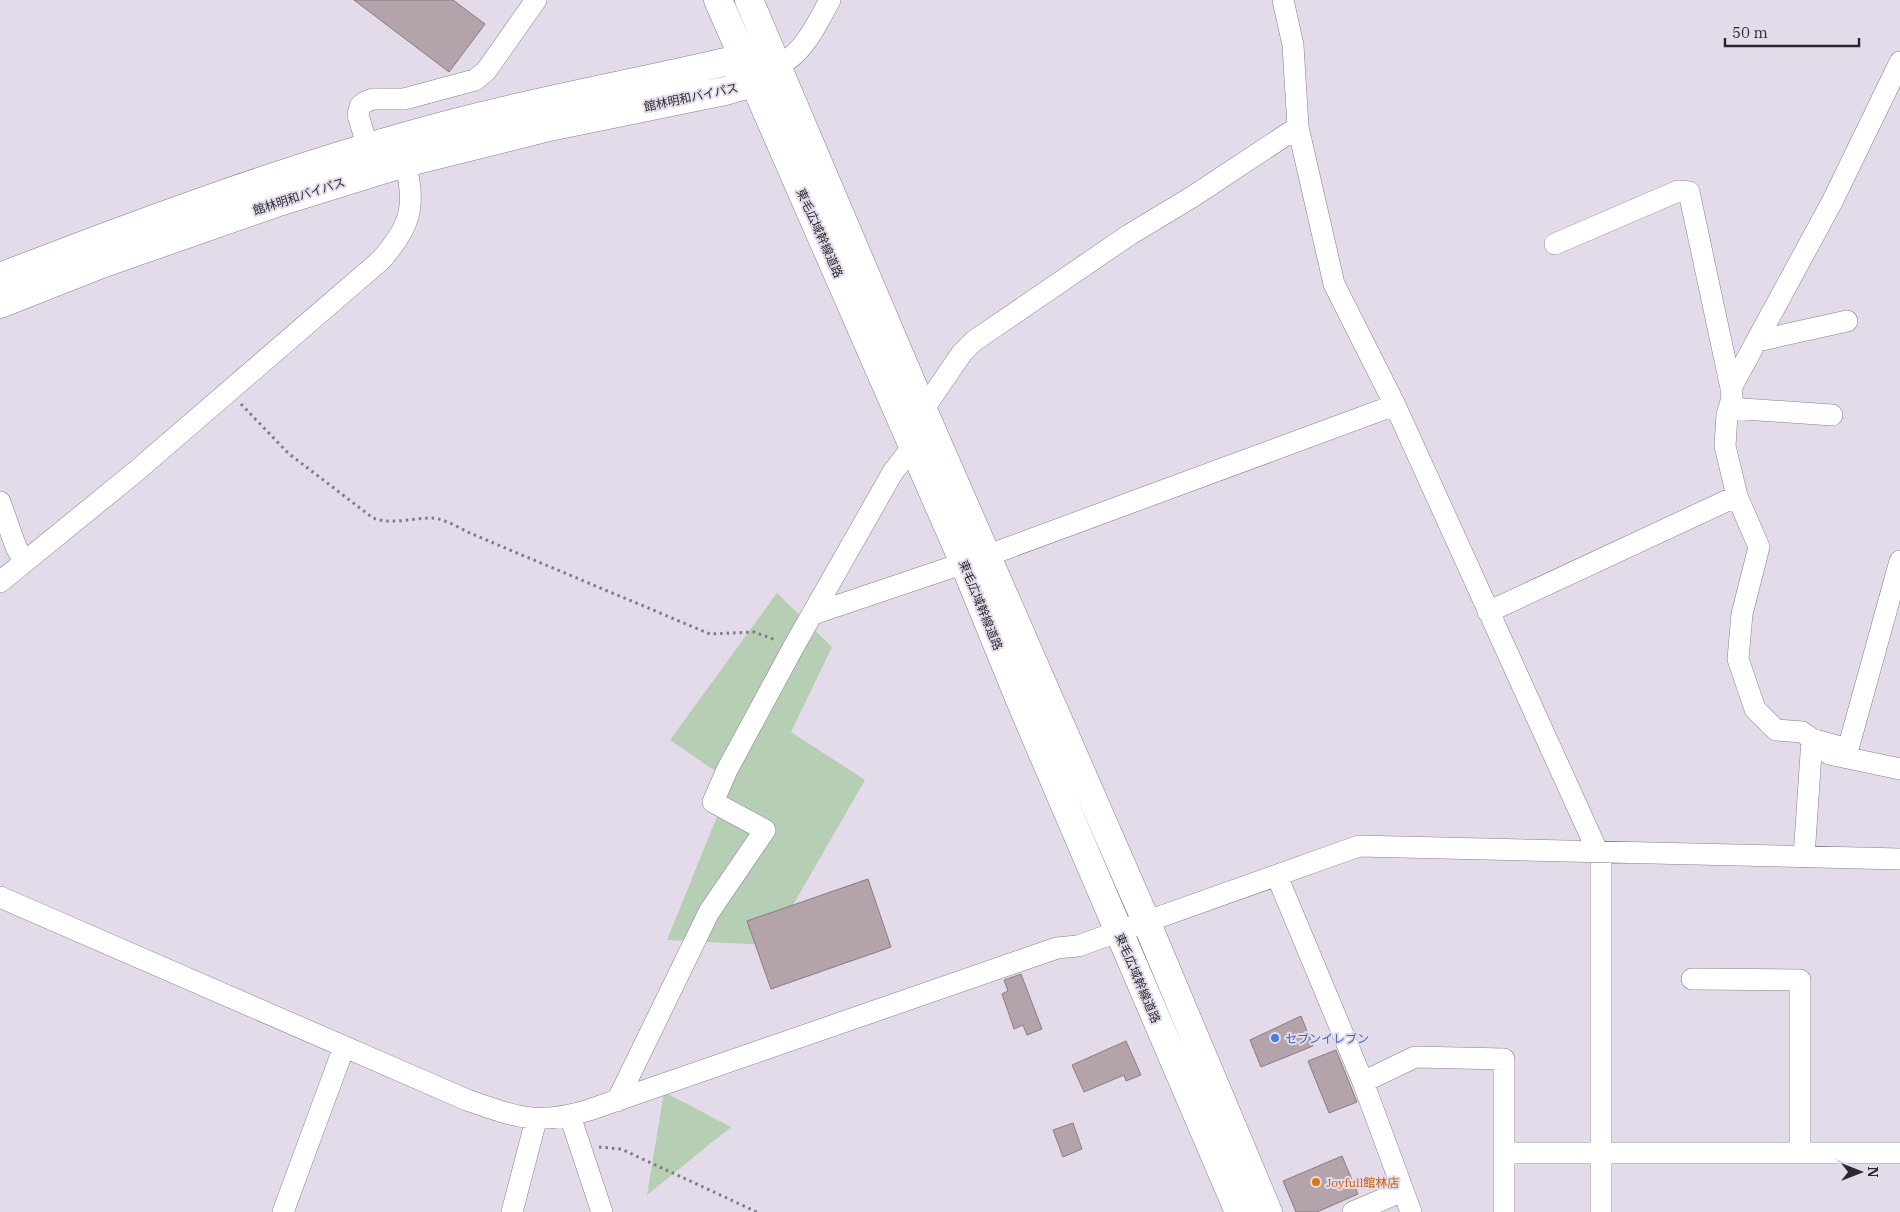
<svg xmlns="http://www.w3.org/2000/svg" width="1900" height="1212" viewBox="0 0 1900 1212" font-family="'IBM Plex Serif','Noto Sans JP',serif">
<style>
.green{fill:#b6ceb4}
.building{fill:#b4a3aa;stroke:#8b7b82}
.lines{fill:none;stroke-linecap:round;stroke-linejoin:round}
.minor-casing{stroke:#867e8c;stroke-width:22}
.highway-casing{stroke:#867e8c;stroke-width:29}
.path{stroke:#807a84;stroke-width:3;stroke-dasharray:2.5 4;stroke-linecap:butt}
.minor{stroke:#fff;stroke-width:21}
.highway{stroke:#fff;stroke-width:28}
.shop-dot{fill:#3f7fe0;stroke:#e4dbea;stroke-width:2}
.food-dot{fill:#e8710a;stroke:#e4dbea;stroke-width:2}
.labels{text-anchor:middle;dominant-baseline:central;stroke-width:4;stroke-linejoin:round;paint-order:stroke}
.street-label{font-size:12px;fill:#2c292e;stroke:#e4dbea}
.shop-label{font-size:12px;fill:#366cbe;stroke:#e4dbea;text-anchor:start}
.food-label{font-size:12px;fill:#c56008;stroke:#e4dbea;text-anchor:start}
</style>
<rect width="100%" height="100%" fill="#e4dbea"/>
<path class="green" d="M 777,593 L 832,647 L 791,732 L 865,780 L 770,945 L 667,940 L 731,782 L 670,740 Z
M 664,1092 L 731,1127 L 647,1195 Z"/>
<path class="building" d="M 354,0 L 453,0 L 485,24 L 449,72 Z
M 868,879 L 891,947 L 771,989 L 747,921 Z
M 1021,974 L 1042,1029 L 1027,1035 L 1023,1025 L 1014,1029 L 1002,994 L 1008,991 L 1004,980 Z
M 1301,1016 L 1313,1046 L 1261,1067 L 1250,1040 Z
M 1126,1041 L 1141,1075 L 1126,1081 L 1124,1075 L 1084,1092 L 1072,1065 Z
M 1336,1050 L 1357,1102 L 1329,1113 L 1308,1061 Z
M 1073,1123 L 1082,1149 L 1063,1157 L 1053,1130 Z
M 1342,1156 L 1358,1194 L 1317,1212 L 1296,1212 L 1283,1181 Z"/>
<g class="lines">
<defs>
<path id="minor" d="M 1283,0 L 1293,45 L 1298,127 L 1334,284 L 1395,405 L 1601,859 L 1601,1212
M 777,66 C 804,54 816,25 830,0
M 368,148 L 358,115 L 360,106 L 365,102 L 373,99 L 404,99 L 475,80 L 486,71 L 536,0
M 1555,244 L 1678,191 L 1689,192 L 1731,388 L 1732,398 L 1727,415 L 1725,446 L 1737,496 L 1759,547 L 1742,614 L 1738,659 L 1755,709 L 1776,730 L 1802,732 L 1812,739
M 1757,341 L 1847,321
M 1731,388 L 1832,202 L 1900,62
M 1729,408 L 1832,415
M 923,410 L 962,353 L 974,341 L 1129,235 L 1192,197 L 1298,127
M 0,502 L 16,547 L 24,561
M 986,556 L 1395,405
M 0,582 L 134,473 L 381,260 C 410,227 417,206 405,163
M 1488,612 L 1737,496
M 813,614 L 964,563
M 1829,754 L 1900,769
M 1804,857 L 1812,739 L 1848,749 L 1900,561
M 1277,876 L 1363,1082 L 1411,1212
M 0,897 L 467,1100 C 516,1117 538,1126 589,1110 L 1028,958 L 1057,948 L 1078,946 L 1359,846 L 1900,859
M 1692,979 L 1800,980 L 1800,1153
M 1363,1082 L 1415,1057 L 1504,1059 L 1504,1212
M 617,1101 L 709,912 L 765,830 L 713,802 L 727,770 L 794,646 L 893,472 L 913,446
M 570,1116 L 602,1212
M 1505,1153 L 1900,1153
M 283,1212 L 344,1047
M 512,1212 L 536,1120
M 1353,1212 L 1403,1191"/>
<path id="highway" d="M 718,0 L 964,563 L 1022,705 L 1239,1212
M 749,0 L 923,410 L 1146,921 L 1268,1212
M 0,277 C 147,220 301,163 454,123 C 549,98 646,81 742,58 L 761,61
M 0,304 L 104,263 L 276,203 L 405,163 L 549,127 L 725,91 L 753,83 L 768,73"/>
</defs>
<use href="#minor" class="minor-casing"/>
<use href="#highway" class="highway-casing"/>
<path class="path" d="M 241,404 L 288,453 L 373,518 C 391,525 413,518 432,518 C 446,519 459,528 472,534 L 710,634 L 754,632 L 776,640
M 599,1147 L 621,1149 L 757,1212"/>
<use href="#minor" class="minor"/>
<use href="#highway" class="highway"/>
</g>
<circle class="shop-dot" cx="1275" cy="1038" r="5"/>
<circle class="food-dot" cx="1316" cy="1182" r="5"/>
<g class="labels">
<g class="street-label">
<text transform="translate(691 97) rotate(-12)">館林明和バイパス</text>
<text transform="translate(299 196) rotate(-18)">館林明和バイパス</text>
<text transform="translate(820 233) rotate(66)">東毛広域幹線道路</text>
<text transform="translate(981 605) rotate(68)">東毛広域幹線道路</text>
<text transform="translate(1138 978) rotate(67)">東毛広域幹線道路</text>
</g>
<g class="shop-label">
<text x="1285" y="1038">セブンイレブン</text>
</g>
<g class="food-label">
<text x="1326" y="1182">Joyfull館林店</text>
</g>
</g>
<g transform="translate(1860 1172) rotate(90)" stroke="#e4dbea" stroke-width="4" paint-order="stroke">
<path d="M0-4L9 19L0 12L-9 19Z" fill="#2c292e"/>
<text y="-8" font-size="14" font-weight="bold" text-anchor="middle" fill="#2c292e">N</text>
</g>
<path d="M1725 38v8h134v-8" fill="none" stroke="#2c292e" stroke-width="2.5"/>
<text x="1732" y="38" font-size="15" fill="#2c292e" stroke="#e4dbea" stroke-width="4" paint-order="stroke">50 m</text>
</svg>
